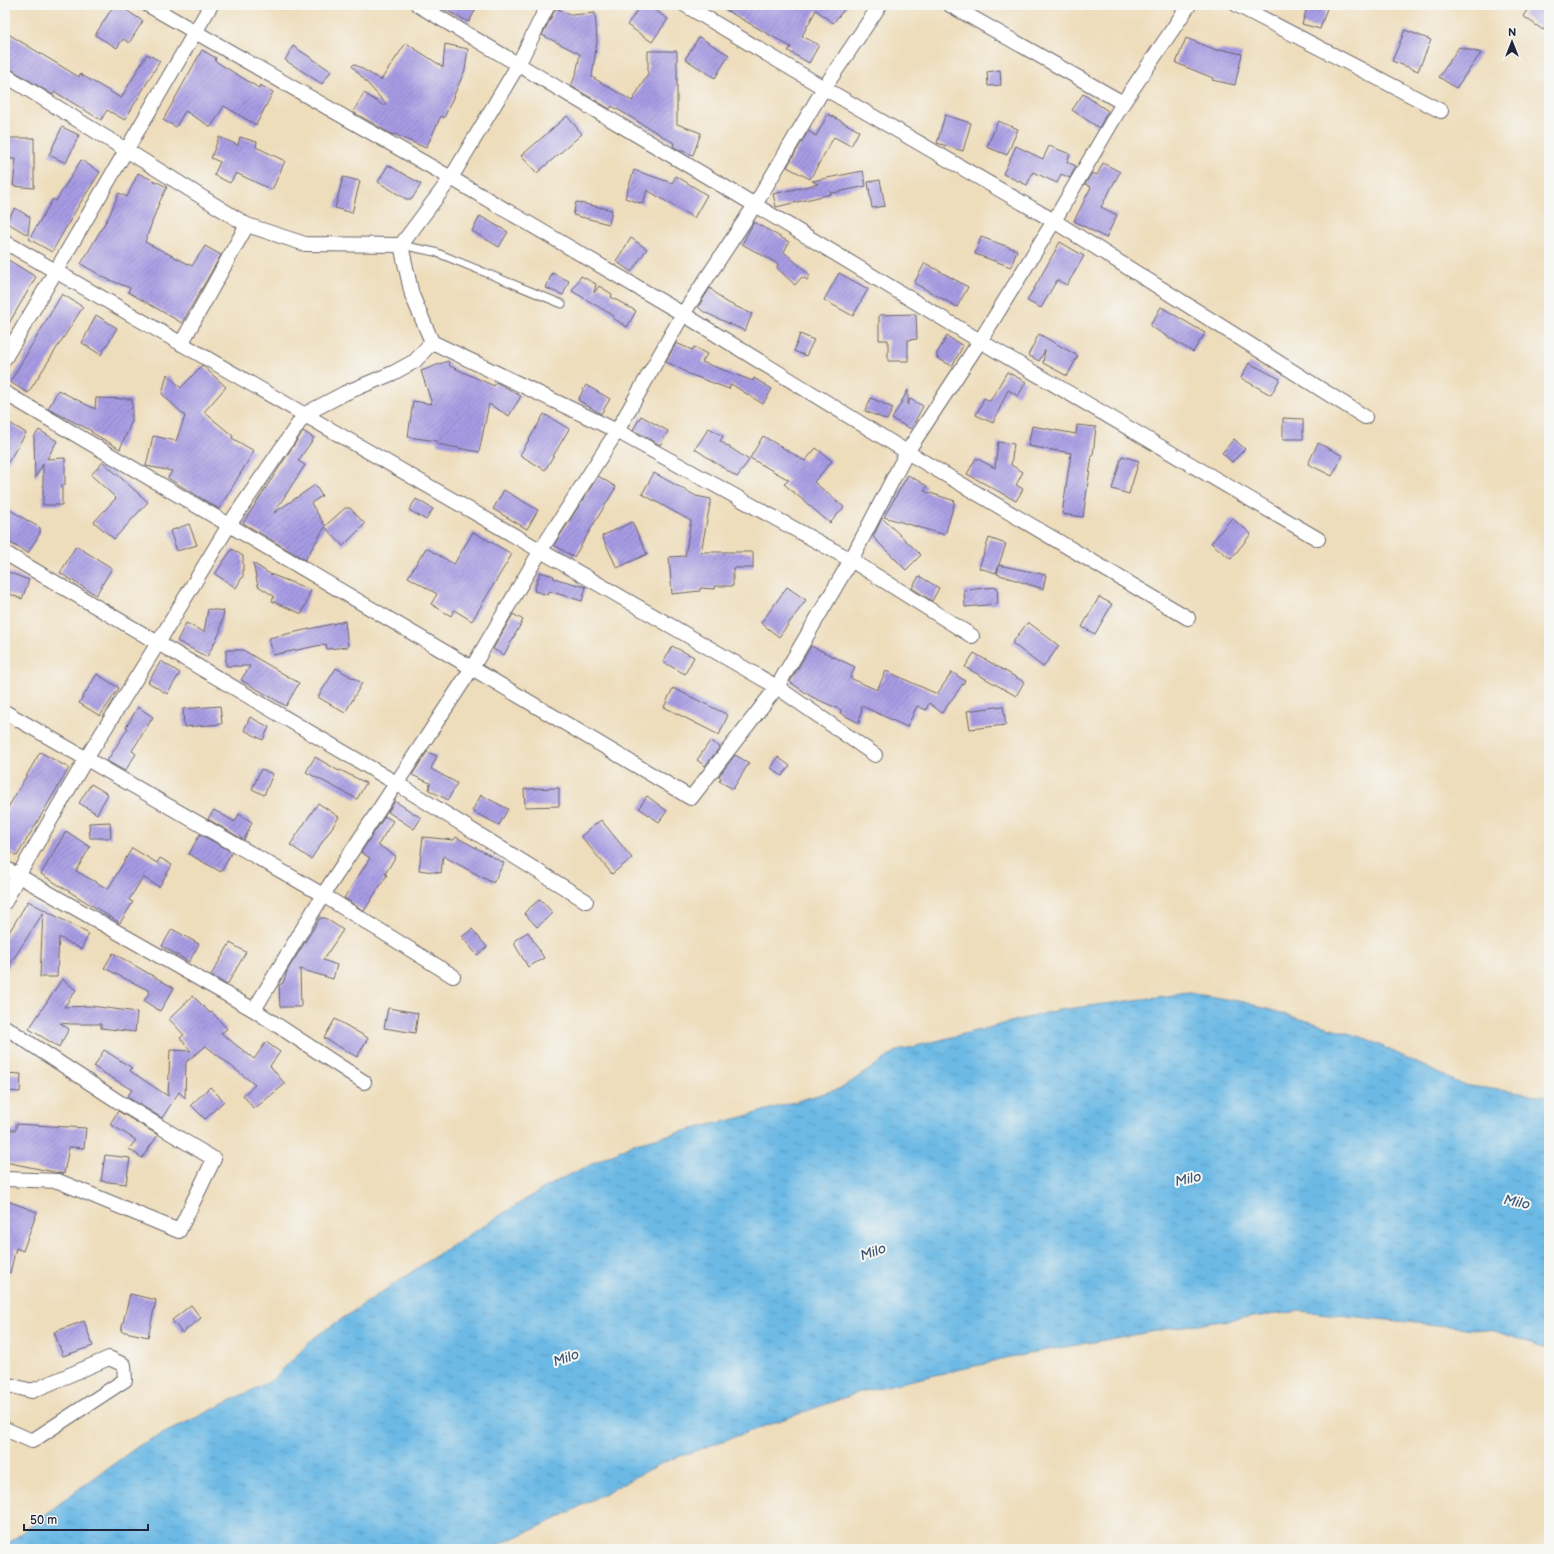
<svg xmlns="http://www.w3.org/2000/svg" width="1554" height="1554" viewBox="0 0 1554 1554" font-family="'Balsamiq Sans',sans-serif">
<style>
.water{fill:url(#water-ripples);stroke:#476e90}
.building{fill:url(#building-hatch)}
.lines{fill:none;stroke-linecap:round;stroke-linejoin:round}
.lane-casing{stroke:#696368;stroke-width:9}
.street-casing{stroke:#696368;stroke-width:16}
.lane{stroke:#fff;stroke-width:7}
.street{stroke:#fff;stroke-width:14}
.labels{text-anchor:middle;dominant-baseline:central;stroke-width:4;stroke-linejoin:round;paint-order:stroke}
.water-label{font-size:14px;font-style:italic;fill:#3c5776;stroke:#f6f6f2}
</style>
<defs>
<pattern id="water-ripples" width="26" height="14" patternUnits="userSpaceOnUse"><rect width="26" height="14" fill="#6cb9e5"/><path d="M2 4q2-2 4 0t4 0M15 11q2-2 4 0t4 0" fill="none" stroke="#5896bb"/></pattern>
<pattern id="building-hatch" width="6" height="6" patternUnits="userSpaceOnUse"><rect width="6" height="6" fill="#a79be4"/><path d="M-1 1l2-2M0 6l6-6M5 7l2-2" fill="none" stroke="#887eba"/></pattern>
</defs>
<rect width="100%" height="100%" fill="#f6f6f2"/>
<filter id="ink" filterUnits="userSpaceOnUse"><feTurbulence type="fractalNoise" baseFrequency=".025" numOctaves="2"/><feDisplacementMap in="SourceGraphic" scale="8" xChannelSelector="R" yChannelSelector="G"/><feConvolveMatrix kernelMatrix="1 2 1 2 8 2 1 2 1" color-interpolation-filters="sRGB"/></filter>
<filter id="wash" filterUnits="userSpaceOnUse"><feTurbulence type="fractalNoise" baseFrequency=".012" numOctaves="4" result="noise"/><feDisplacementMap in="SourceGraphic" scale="16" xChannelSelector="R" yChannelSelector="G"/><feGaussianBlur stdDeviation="0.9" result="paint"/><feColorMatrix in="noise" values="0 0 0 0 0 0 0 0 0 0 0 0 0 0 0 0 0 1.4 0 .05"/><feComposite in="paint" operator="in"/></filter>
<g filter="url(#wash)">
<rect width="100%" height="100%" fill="#edb"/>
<path class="water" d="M 1189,993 L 1244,1002 L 1367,1039 L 1463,1085 L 1549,1097 L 1549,1349 L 1495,1331 L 1300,1311 L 1183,1326 L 1037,1352 L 860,1392 L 664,1462 L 554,1520 L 489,1549 L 5,1549 L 5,1546 L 76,1491 L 140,1445 L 271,1381 L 315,1337 L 443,1251 L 551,1184 L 635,1143 L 743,1117 L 842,1088 L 897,1051 L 1058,1010 Z"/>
<g id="blocks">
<path class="building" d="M 114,5 L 118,5 L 143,21 L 129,43 L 123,39 L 117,48 L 95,35 Z
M 435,5 L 478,5 L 469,22 Z
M 641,5 L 647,5 L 668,19 L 652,42 L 627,25 Z
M 717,5 L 848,5 L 833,23 L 816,10 L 802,36 L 819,45 L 809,63 L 788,51 L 791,47 Z
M 1308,5 L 1328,5 L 1320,29 L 1302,24 Z
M 1531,5 L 1549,5 L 1549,23 L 1543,30 L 1523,16 Z
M 556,8 L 570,15 L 595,13 L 597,41 L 592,77 L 632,101 L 648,74 L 648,51 L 677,51 L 677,124 L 701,133 L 693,155 L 677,149 L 673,146 L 674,143 L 612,106 L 610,109 L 571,86 L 576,74 L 580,54 L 542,35 Z
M 1405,30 L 1431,40 L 1418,71 L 1392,61 Z
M 5,32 L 79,77 L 80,74 L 121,98 L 147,54 L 160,61 L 125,120 L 107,110 L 101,120 L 55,92 L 53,95 L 9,68 L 5,67 Z
M 699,37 L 729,55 L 715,78 L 685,59 Z
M 1186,38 L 1219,51 L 1220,49 L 1242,54 L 1235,85 L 1212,80 L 1213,78 L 1176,63 Z
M 406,43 L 443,67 L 445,44 L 468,49 L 465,70 L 444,118 L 441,116 L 426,148 L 394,134 L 393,135 L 353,112 L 364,93 L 384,106 L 386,104 L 352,66 L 354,64 L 381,80 Z
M 293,46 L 331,71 L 322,84 L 285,60 Z
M 1459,47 L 1481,53 L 1456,88 L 1439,77 Z
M 202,50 L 216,58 L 215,61 L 259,88 L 260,85 L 273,92 L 256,125 L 224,106 L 211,127 L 185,111 L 176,127 L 163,120 Z
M 1000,70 L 1001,85 L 988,86 L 987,72 Z
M 1083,94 L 1108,111 L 1099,128 L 1072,110 Z
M 828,114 L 859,131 L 851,146 L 834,137 L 810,179 L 787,167 L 808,131 L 816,136 Z
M 945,115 L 971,123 L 963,151 L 937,143 Z
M 567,116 L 582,134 L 537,173 L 521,156 Z
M 998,121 L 1018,129 L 1007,155 L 987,147 Z
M 62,127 L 79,135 L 66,163 L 49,155 Z
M 219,137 L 238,145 L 240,137 L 257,142 L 256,147 L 285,161 L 272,190 L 236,173 L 230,183 L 214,175 L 220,162 L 211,158 Z
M 5,138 L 34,138 L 34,188 L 13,186 L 16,159 L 5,159 Z
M 1016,146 L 1043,159 L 1049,146 L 1070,154 L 1067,162 L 1076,166 L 1070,178 L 1061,174 L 1057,183 L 1033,172 L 1027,185 L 1003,174 Z
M 81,160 L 100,172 L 79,205 L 52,252 L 29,239 L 53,199 L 56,201 Z
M 1103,163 L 1120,172 L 1101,207 L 1117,215 L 1106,238 L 1074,221 L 1091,187 L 1085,184 L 1092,173 L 1097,175 Z
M 388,165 L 421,184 L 412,199 L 406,199 L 378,182 Z
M 634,170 L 672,183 L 676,176 L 707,195 L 694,218 L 647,190 L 643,204 L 625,198 Z
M 863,171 L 866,186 L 833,193 L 830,191 L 831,194 L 776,207 L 773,194 L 818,184 L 812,181 Z
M 138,173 L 167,187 L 159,203 L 145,242 L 192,266 L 205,246 L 221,255 L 182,323 L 128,292 L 130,288 L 107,279 L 81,264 L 109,216 L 119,193 L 127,197 Z
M 343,177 L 360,181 L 352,213 L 335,208 Z
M 880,180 L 885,206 L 872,208 L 868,182 Z
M 576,202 L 612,210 L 609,224 L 573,215 Z
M 15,208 L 30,217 L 28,235 L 6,222 Z
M 480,216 L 508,232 L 499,247 L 472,231 Z
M 754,222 L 789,242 L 784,252 L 810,275 L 807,280 L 802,277 L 795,285 L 777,268 L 778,264 L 742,244 Z
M 981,237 L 1017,250 L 1011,267 L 975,254 Z
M 631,238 L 647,249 L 631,272 L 616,261 Z
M 1060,242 L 1084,256 L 1067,285 L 1057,280 L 1041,308 L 1027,301 Z
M 5,258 L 36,277 L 5,330 Z
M 925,263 L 968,287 L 957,307 L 914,283 Z
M 552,273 L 569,281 L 563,295 L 546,288 Z
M 839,273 L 868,289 L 853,316 L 824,300 Z
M 581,276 L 596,284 L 594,293 L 599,286 L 612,294 L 611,297 L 636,311 L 627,327 L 613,318 L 614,316 L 572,291 Z
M 710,288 L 724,301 L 752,314 L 745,331 L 704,312 L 698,307 Z
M 62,294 L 83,307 L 28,393 L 10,382 Z
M 1161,307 L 1205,333 L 1193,352 L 1150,326 Z
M 916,314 L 917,339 L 908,340 L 908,361 L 888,361 L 888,340 L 879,340 L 879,315 Z
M 96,315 L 117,328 L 101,355 L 82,343 Z
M 800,334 L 814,340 L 806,356 L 794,351 Z
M 1039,334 L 1078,356 L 1067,376 L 1043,363 L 1045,350 L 1039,361 L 1028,355 Z
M 947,336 L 963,346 L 952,366 L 937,358 L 937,353 Z
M 676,343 L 692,350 L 694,347 L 707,354 L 702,362 L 753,381 L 754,378 L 772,389 L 763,404 L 731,384 L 729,389 L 689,374 L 679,368 L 666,362 Z
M 448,361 L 450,366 L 494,386 L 496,382 L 521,396 L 509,416 L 489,404 L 479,452 L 437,444 L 437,441 L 408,437 L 413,401 L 432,404 L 421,371 Z
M 1249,363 L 1280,379 L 1271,395 L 1241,378 Z
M 202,365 L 226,387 L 204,412 L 233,436 L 232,438 L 254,451 L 219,509 L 168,478 L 172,471 L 146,466 L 153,436 L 176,441 L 185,416 L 162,394 L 167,374 L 181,388 Z
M 1007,372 L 1026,382 L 1018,396 L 1008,390 L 993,423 L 976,415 L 984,398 L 990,401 Z
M 586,385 L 610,399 L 601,414 L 578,400 Z
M 58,390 L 95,409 L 96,398 L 132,399 L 132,421 L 120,449 L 91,432 L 92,431 L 48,409 Z
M 908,390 L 908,405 L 910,399 L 923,406 L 911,429 L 892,419 Z
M 871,398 L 893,408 L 887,420 L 865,411 Z
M 544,414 L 569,429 L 545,470 L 520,455 Z
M 641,416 L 668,431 L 660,445 L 633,430 Z
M 1283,418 L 1303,419 L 1303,439 L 1283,439 Z
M 5,420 L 26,433 L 5,467 Z
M 1077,425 L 1096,427 L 1093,455 L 1092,455 L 1083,517 L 1062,514 L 1071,453 L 1028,446 L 1032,426 L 1076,434 Z
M 709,428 L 723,436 L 720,441 L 749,460 L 737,477 L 695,449 Z
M 39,430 L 57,441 L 47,459 L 65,458 L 65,485 L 62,485 L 62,505 L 43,505 L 43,464 L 35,478 L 34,437 Z
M 303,431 L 314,438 L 298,461 L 305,465 L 274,513 L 315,485 L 322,496 L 311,503 L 325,526 L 345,508 L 350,508 L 365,524 L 343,546 L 325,527 L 305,560 L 243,523 Z
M 763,436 L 805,461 L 816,448 L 832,461 L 814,482 L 844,507 L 830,523 L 784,484 L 789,480 L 750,458 Z
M 1234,439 L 1245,449 L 1232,462 L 1222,453 Z
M 998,442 L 1014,444 L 1011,465 L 1023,472 L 1016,485 L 1023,489 L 1016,501 L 967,474 L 976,458 L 995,468 Z
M 1318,443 L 1343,456 L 1332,476 L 1308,464 Z
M 1122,456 L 1139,461 L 1129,494 L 1112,489 Z
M 103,462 L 148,502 L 114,539 L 94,522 L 116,498 L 91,475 Z
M 654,473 L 696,496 L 711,499 L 701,552 L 753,552 L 753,568 L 733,568 L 733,586 L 716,586 L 715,589 L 700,588 L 700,591 L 672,594 L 669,557 L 685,556 L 691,521 L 642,494 Z
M 908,475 L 927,486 L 924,491 L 955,501 L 945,535 L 884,517 Z
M 598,476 L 616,487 L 574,557 L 554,545 Z
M 504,490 L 538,510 L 527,529 L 493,509 Z
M 416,499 L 433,509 L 426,520 L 409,510 Z
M 5,507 L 40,528 L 40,533 L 28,553 L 5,540 Z
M 882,518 L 921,555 L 906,570 L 873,537 Z
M 1232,518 L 1251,534 L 1231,559 L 1211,543 Z
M 632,522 L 647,554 L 617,568 L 602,536 Z
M 189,524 L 197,545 L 177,551 L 170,531 Z
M 473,532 L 512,554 L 472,621 L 454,610 L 451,616 L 431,604 L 437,594 L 408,577 L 426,548 L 454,564 Z
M 989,538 L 1006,544 L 996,573 L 979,568 Z
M 76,546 L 112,568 L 96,595 L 60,573 Z
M 232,549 L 243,556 L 243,576 L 236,588 L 215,574 Z
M 253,563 L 270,574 L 311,590 L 302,614 L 272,601 L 274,596 L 258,586 Z
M 999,565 L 1046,575 L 1043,589 L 997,574 Z
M 5,571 L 29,580 L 22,599 L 5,592 Z
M 540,572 L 554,576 L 553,578 L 586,587 L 582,601 L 549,591 L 548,595 L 534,591 Z
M 919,576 L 939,588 L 932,601 L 912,588 Z
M 787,587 L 806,600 L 779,637 L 761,623 Z
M 997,587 L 998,604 L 965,607 L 964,590 Z
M 1099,597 L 1112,604 L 1095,634 L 1082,627 Z
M 208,609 L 224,611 L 220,632 L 207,657 L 177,641 L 186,623 L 204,632 Z
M 513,614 L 523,620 L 504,655 L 493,649 Z
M 345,621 L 348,647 L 327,649 L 326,644 L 273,655 L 269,638 Z
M 1028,622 L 1059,646 L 1043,667 L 1012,643 Z
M 672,646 L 694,657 L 685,674 L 663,662 Z
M 811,646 L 855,667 L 850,678 L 877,690 L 886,671 L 937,694 L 952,672 L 965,681 L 942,713 L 929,703 L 926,710 L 917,706 L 907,727 L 862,706 L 859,723 L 840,713 L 841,710 L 812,697 L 790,682 Z
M 226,650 L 243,650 L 299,683 L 286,706 L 241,680 L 250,666 L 226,666 Z
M 974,653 L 1024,682 L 1016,696 L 965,667 Z
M 161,661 L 180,673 L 167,694 L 148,682 Z
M 336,668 L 362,683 L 345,713 L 318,697 Z
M 97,674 L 119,688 L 100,716 L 79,703 Z
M 673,688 L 728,715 L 719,735 L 664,707 Z
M 220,706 L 222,724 L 184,727 L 183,709 Z
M 1003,706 L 1006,725 L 970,729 L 967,711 Z
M 138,707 L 153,717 L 132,751 L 136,754 L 125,771 L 107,761 L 128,728 L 126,727 Z
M 250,717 L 269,727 L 263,740 L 244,730 Z
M 710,741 L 720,747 L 705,766 L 697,760 Z
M 40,752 L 69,768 L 17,856 L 5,849 L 5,813 Z
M 427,752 L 437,756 L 431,769 L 457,783 L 448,800 L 429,790 L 430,783 L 412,775 Z
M 735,755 L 749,763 L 733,789 L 719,781 L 721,778 L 719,776 Z
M 315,757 L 339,771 L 340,770 L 366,783 L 357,799 L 306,772 Z
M 778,757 L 790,766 L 782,776 L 771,768 Z
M 261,769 L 273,774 L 264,795 L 252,789 Z
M 91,784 L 108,794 L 97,814 L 79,803 Z
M 559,788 L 559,806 L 525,807 L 524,789 Z
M 481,795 L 508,809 L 499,825 L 472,811 Z
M 647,796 L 667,811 L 659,822 L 639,808 Z
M 395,801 L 421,818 L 414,829 L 388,812 Z
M 318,803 L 339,817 L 311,859 L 290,845 Z
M 214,810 L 235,822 L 239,814 L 252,822 L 244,840 L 208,819 Z
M 385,816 L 393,821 L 378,845 L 396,856 L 385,874 L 387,875 L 364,911 L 344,898 L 370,858 L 361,852 Z
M 601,820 L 632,858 L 612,874 L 581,836 Z
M 110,822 L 111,838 L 90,838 L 89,823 Z
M 66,831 L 90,847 L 76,871 L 108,889 L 132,848 L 157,863 L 160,858 L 172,865 L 159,887 L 143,877 L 129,900 L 133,902 L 120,923 L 41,874 Z
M 200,834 L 232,852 L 221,872 L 189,854 Z
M 423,837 L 454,840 L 456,837 L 504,863 L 493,883 L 443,856 L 441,873 L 419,870 Z
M 540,899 L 553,913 L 537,927 L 524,913 Z
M 28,901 L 89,934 L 81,949 L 59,937 L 57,977 L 40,977 L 43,913 L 5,972 L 5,939 Z
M 320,918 L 325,918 L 343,930 L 323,960 L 337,965 L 333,979 L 300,969 L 301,1007 L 280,1007 L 279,985 L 283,983 L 287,971 Z
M 172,929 L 199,944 L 189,962 L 162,946 Z
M 472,929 L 487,947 L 477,955 L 462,937 Z
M 528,932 L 544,958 L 528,967 L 515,945 L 515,940 Z
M 230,943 L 246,952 L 227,985 L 211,975 Z
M 113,953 L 174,988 L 160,1011 L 144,1001 L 150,991 L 104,968 Z
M 62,979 L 76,990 L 64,1007 L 91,1006 L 137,1012 L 135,1032 L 101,1028 L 101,1024 L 71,1024 L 60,1023 L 69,1029 L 59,1047 L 29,1029 Z
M 193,996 L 210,1013 L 212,1012 L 227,1029 L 221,1033 L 254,1059 L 266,1042 L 280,1052 L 270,1066 L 285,1084 L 254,1109 L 243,1095 L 255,1085 L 206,1046 L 186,1062 L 185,1098 L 179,1092 L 162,1118 L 127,1097 L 132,1090 L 94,1067 L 104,1050 L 132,1068 L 130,1071 L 168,1096 L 170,1050 L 191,1051 L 180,1038 L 184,1035 L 169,1019 Z
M 388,1008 L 418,1013 L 415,1033 L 384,1028 Z
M 335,1019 L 368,1038 L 357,1057 L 324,1038 Z
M 5,1073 L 21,1074 L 20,1092 L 5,1091 Z
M 210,1087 L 224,1101 L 205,1119 L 191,1105 Z
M 118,1111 L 158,1135 L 142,1158 L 129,1149 L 136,1140 L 110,1124 Z
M 16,1124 L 86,1128 L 84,1148 L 69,1147 L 64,1174 L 5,1162 L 5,1130 L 16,1130 Z
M 105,1155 L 130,1158 L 126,1184 L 101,1181 Z
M 5,1200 L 37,1212 L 23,1251 L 16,1248 L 10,1273 L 5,1272 Z
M 130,1294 L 156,1300 L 148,1337 L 121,1331 Z
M 191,1305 L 201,1318 L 182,1333 L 172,1320 Z
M 84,1321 L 93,1346 L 63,1356 L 54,1332 Z"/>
</g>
</g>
<g filter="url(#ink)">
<use href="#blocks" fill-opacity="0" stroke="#696368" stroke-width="1"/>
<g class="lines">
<defs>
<path id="lane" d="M 401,245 L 435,252 L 562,304"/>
<path id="street" d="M 148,5 L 451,178 L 683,314 L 907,452 L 1188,618
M 418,5 L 755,205 L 980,341 L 1318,539
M 548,5 L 518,65 L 451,178 L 401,245 L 412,295 L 432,342 L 617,431 L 851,560 L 972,636
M 685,5 L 824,88 L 1054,221 L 1365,417
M 950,5 L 1123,103 L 1189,5
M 1237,5 L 1441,111
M 5,75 L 247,225 L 305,244 L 401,245
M 5,242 L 777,687 L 875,755
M 181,344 L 247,225
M 5,358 L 211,5
M 5,393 L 472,668 L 691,798 L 777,687 L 851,560 L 907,452 L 980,341 L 1054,221 L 1123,103
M 5,553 L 396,783 L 586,901
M 5,712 L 323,895 L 453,976
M 5,868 L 254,1010 L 364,1082
M 5,902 L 18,876 L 86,759 L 158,643 L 229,525 L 305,414 L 345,393 L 393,373 L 415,361 L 432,342
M 254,1010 L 323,895 L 472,668 L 541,550 L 617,431 L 683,314 L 755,205 L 824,88 L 880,5
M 5,1027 L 119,1102 L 214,1159 L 179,1231 L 58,1181 L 5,1179
M 5,1384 L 32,1391 L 109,1358 L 124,1365 L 125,1380 L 32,1441 L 5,1429"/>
</defs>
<use href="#lane" class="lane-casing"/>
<use href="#street" class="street-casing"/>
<use href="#lane" class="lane"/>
<use href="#street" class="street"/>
</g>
</g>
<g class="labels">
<g class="water-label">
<text transform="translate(1188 1179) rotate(-12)">Milo</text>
<text transform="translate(1517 1202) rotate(12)">Milo</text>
<text transform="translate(873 1252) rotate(-19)">Milo</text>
<text transform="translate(566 1358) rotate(-19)">Milo</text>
</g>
</g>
<rect width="1554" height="1554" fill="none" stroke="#f6f6f2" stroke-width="20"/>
<g transform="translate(1512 42)" stroke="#f6f6f2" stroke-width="3" paint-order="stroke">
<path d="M0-3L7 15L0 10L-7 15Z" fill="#22223b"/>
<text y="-6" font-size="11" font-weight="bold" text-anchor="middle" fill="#22223b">N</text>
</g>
<path d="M24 1524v6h124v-6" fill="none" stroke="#22223b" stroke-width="2"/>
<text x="30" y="1524" font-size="12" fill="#22223b" stroke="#f6f6f2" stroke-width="3" paint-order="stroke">50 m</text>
</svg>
